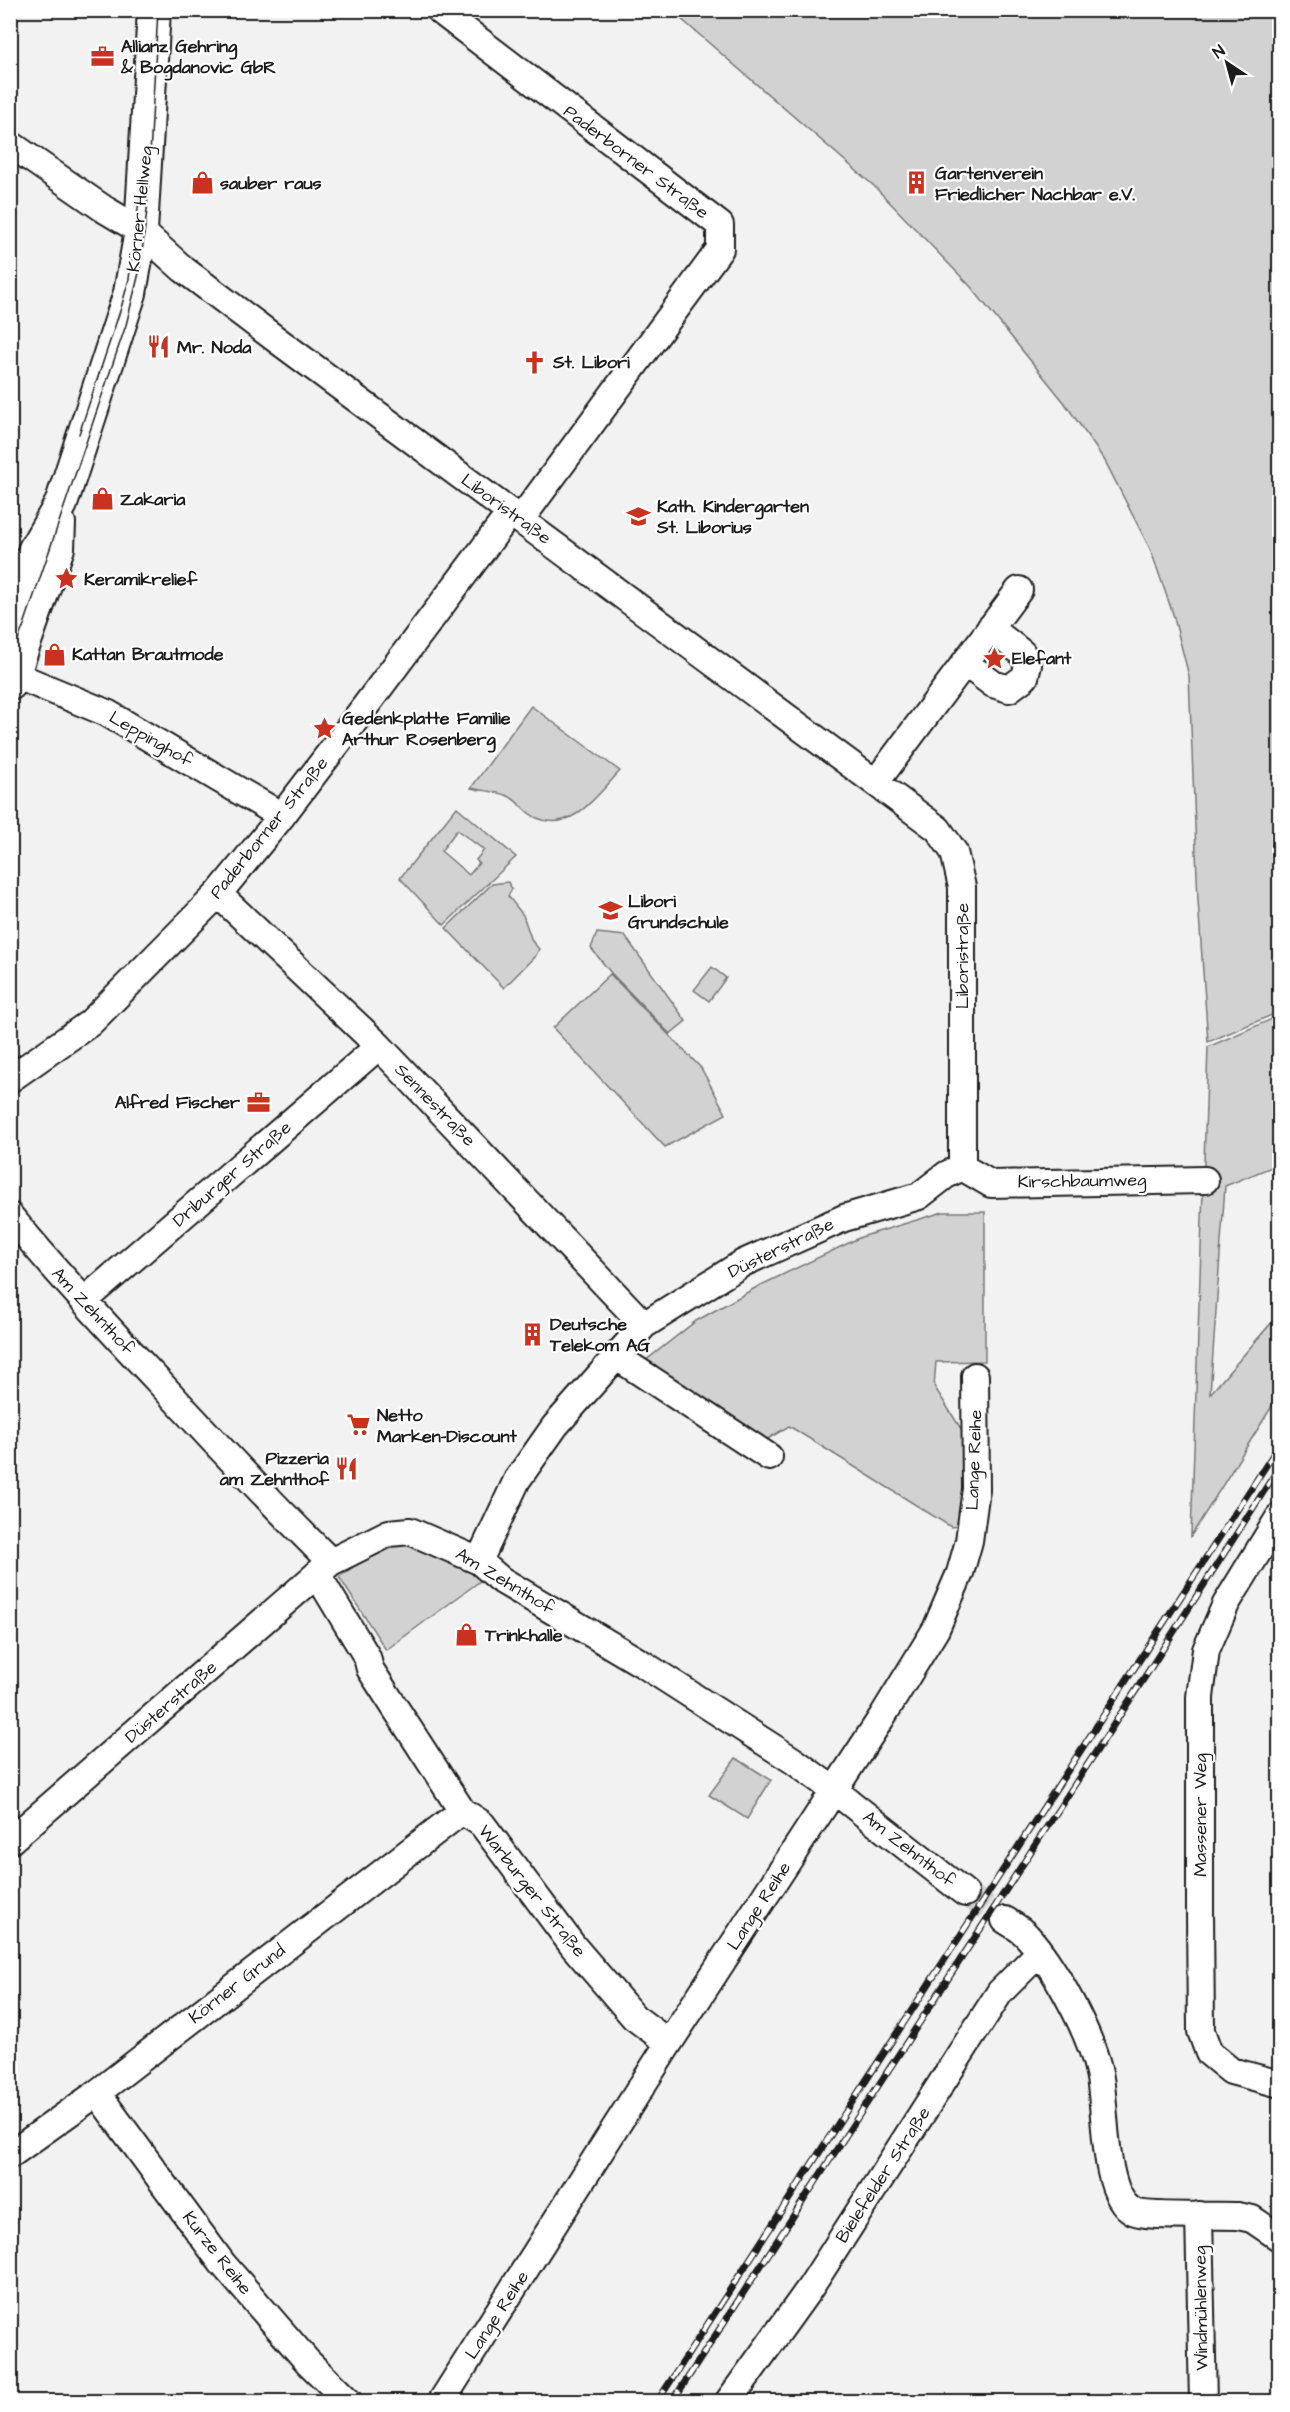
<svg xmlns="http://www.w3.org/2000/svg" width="1290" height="2412" viewBox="0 0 1290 2412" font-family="'Architects Daughter',sans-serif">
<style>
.green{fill:#d2d2d2;stroke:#777;stroke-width:1.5;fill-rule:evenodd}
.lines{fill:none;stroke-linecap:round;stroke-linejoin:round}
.minor-tunnel{stroke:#d2d2d2;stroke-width:26;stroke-dasharray:26 13;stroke-linecap:butt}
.minor-casing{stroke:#1c1c1c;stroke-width:30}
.major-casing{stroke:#1c1c1c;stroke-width:36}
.minor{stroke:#fff;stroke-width:26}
.major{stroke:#fff;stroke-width:32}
.tram{stroke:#1c1c1c;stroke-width:1.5}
.rail-casing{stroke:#1c1c1c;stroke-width:7}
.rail{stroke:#fff;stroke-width:4.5;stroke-dasharray:14;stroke-linecap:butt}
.labels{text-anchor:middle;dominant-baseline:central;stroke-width:4.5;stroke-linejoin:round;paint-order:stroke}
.poi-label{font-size:18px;font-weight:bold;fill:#1c1c1c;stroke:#fff;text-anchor:start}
.street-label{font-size:18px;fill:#1c1c1c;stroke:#fff}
</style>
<rect width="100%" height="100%" fill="#f2f2f2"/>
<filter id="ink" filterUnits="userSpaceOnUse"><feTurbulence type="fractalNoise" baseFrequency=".0167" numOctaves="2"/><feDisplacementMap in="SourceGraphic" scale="12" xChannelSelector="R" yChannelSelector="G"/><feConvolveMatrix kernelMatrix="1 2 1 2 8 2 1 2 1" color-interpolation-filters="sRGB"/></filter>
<g filter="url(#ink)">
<path class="green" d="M 672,11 L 1279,11 L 1279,1012 L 1208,1042 L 1198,901 L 1189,676 L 1173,614 L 1151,551 L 1105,461 L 1064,402 L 971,287 L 874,186 Z
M 531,706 L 620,771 C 599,793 572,834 537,818 C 525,813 519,801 508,796 C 497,791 482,791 471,788 Z
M 457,807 L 516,857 L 444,925 L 400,878 ZM 457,830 L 484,850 L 476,860 L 479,863 L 469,875 L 441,851 Z
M 508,882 L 512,889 L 508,896 L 523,915 L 532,941 L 539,949 L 536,955 L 504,988 L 446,928 L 492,884 Z
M 597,933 L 625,936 L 686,1021 L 670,1034 L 611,973 L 591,948 Z
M 712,967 L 726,978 L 709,1001 L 694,990 Z
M 610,974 L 701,1068 L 726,1114 L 665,1147 L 553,1028 Z
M 1279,1016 L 1279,1164 L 1225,1186 L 1210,1394 L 1279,1314 L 1279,1395 L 1191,1536 L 1208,1047 Z
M 943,1212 L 985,1212 L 985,1361 L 936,1362 L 934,1386 L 963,1432 L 963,1490 L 957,1526 L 951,1527 L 789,1426 L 766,1440 L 645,1361 L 696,1321 L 757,1287 L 861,1237 Z
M 414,1543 L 487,1576 L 386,1650 L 339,1577 L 383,1546 Z
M 736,1758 L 771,1780 L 747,1819 L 709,1795 Z"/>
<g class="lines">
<path class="minor-tunnel" d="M 965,1893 L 1005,1920"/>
<defs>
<path id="minor" d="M 439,10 L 720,225 L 720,249 L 521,519
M 10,144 L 104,209 L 141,231 L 183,269 L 277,340 L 938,829 L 954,852 L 962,887 L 962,1167
M 965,663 L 993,684 L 1009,689 L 1025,677 L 1028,665 L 1022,653 L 990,628
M 15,675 L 107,713 L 282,816
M 876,782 L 1019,590
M 218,894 L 379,1046 L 644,1325
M 10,1079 L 90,1023 L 218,894 L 277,822 L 346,732 L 511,512
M 962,1167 L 991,1184 L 1205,1180
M 10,1216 C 58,1274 109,1329 160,1383 C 216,1444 272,1504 331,1562
M 84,1301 L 379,1046
M 617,1357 L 769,1457
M 1280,1516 L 1226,1604 L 1206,1650 L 1200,1697 L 1200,1912 L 1201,2031 L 1209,2053 L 1231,2071 L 1280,2084
M 479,1561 L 517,1480 L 555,1426 L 644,1325 L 743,1263 L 844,1218 L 919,1196 L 946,1175 L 962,1167
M 317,1574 L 367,1657 L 370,1669 L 462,1811 L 482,1824 L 573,1946 L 634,2017 L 669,2043
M 10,1841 L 331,1562 L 389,1533 L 410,1531 L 479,1561 L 501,1580 L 646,1666 L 794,1761 L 835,1791 L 965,1893
M 1005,1920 C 1013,1925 1021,1929 1027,1936 C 1054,1965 1091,2034 1099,2073 C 1107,2107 1101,2194 1133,2211 C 1145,2218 1219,2215 1238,2216 L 1252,2219 L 1280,2238
M 97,2093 L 222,2263 L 308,2362 L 349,2402
M 10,2155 L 97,2093 L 462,1811
M 1199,2215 L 1203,2402
M 441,2402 L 669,2043 L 882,1717 L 936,1629 L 960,1573 L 969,1541 L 976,1489 L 975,1376
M 728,2402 L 810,2288 L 1000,1992 L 1040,1952"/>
<path id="major" d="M 10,611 L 35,549 L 61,504 L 130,293 L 141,231 L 154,10
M 10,684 L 58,548 L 59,523"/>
</defs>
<use href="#minor" class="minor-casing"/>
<use href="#major" class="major-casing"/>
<use href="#minor" class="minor"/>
<use href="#major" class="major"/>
<path class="tram" d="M 79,434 L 121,308 L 129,279 L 140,193
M 10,659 L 24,625 L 126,325 L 140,269 L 147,210 L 158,10"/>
<defs>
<path id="rail" d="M 657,2402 L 1280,1444
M 672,2402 L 1148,1672 L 1280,1466"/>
</defs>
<use href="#rail" class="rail-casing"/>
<use href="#rail" class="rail"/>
</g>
</g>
<defs>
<symbol id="office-bare" viewBox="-9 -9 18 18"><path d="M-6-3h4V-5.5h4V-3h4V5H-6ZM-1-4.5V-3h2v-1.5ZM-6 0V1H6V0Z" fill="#c8321e" stroke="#fff" stroke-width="2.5" paint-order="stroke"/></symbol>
<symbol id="shop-bare" viewBox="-9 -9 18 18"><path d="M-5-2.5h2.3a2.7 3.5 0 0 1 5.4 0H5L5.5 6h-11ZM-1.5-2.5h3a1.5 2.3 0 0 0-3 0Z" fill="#c8321e" stroke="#fff" stroke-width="2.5" paint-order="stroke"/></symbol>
<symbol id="building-bare" viewBox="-9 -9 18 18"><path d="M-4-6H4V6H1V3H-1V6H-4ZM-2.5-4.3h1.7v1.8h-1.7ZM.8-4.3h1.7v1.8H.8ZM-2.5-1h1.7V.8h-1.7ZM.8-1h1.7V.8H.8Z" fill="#c8321e" stroke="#fff" stroke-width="2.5" paint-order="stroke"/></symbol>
<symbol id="restaurant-bare" viewBox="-9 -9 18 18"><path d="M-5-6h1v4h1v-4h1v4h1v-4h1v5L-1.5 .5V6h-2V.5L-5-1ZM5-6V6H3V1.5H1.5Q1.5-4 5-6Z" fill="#c8321e" stroke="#fff" stroke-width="2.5" paint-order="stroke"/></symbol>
<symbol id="church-bare" viewBox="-9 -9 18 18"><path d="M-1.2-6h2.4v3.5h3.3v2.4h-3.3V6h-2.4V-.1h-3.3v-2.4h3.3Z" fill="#c8321e" stroke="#fff" stroke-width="2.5" paint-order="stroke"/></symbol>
<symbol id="school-bare" viewBox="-9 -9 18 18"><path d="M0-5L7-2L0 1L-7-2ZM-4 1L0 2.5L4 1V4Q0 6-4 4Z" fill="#c8321e" stroke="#fff" stroke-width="2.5" paint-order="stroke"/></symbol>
<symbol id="sight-bare" viewBox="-9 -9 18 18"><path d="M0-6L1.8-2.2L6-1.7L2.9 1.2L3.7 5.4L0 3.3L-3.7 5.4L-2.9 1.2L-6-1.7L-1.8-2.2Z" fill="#c8321e" stroke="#fff" stroke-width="2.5" paint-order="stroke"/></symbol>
<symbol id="supermarket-bare" viewBox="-9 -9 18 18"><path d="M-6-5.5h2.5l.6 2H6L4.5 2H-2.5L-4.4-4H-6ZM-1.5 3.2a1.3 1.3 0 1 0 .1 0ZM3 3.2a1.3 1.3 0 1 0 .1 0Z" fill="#c8321e" stroke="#fff" stroke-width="2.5" paint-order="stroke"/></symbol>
</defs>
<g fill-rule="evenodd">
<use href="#office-bare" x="86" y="40" width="33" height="33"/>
<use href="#shop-bare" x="186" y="166" width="33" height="33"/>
<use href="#building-bare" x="900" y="166" width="33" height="33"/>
<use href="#restaurant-bare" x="142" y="330" width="33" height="33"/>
<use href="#church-bare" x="518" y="346" width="33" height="33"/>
<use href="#shop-bare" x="86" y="482" width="33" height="33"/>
<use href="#school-bare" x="622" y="500" width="33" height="33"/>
<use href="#sight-bare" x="50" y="562" width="33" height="33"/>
<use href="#shop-bare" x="38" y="638" width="33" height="33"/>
<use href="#sight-bare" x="978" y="642" width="33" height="33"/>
<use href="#sight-bare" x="308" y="712" width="33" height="33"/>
<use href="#school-bare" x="594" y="894" width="33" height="33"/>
<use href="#office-bare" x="242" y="1086" width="33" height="33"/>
<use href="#building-bare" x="516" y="1318" width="33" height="33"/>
<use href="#supermarket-bare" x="342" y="1408" width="33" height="33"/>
<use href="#restaurant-bare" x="330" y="1452" width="33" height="33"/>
<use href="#shop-bare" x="450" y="1618" width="33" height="33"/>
</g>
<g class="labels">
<g class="poi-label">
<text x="121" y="46">Allianz Gehring<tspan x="121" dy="21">&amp; Bogdanovic GbR</tspan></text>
<text x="935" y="173">Gartenverein<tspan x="935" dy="21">Friedlicher Nachbar e.V.</tspan></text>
<text x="220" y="183">sauber raus</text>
<text x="177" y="347">Mr. Noda</text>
<text x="553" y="362">St. Libori</text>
<text x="120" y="499">Zakaria</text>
<text x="657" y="506">Kath. Kindergarten<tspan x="657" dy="21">St. Liborius</tspan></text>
<text x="84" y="579">Keramikrelief</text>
<text x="72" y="654">Kattan Brautmode</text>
<text x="1012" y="658">Elefant</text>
<text x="342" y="718">Gedenkplatte Familie<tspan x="342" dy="21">Arthur Rosenberg</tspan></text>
<text x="628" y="901">Libori<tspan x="628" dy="21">Grundschule</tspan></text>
<text x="240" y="1102" text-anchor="end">Alfred Fischer</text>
<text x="550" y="1324">Deutsche<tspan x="550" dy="21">Telekom AG</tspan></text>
<text x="377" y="1415">Netto<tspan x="377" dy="21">Marken-Discount</tspan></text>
<text x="329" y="1458" text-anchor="end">Pizzeria<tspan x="329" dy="21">am Zehnthof</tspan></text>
<text x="485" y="1635">Trinkhalle</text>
</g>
<g class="street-label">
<text transform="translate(636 162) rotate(37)">Paderborner Straße</text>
<text transform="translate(140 209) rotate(-84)">Körner Hellweg</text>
<text transform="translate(506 509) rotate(36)">Liboristraße</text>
<text transform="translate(151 739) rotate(30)">Leppinghof</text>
<text transform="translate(269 828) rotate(-51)">Paderborner Straße</text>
<text transform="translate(962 956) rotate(-90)">Liboristraße</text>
<text transform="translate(435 1105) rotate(46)">Sennestraße</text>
<text transform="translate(232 1174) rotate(-41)">Driburger Straße</text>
<text transform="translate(1082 1181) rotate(-1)">Kirschbaumweg</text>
<text transform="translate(781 1248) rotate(-26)">Düsterstraße</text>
<text transform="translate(93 1311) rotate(47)">Am Zehnthof</text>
<text transform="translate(974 1460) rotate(-88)">Lange Reihe</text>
<text transform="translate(505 1581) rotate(31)">Am Zehnthof</text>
<text transform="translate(171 1702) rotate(-41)">Düsterstraße</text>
<text transform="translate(1200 1815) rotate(-90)">Massener Weg</text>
<text transform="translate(909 1849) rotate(38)">Am Zehnthof</text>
<text transform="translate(532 1891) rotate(52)">Warburger Straße</text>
<text transform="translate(759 1906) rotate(-57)">Lange Reihe</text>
<text transform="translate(237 1984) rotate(-38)">Körner Grund</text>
<text transform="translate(883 2175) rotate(-57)">Bielefelder Straße</text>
<text transform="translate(217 2253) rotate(52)">Kurze Reihe</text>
<text transform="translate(1201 2308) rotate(-91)">Windmühlenweg</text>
<text transform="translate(497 2315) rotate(-57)">Lange Reihe</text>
</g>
</g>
<rect width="1290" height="2412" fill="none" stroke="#fff" stroke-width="36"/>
<rect x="18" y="18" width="1254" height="2376" fill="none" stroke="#1c1c1c" stroke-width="2" filter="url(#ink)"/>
<g transform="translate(1227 63) rotate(324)" stroke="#ffffff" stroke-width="4.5" paint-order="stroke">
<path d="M0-4.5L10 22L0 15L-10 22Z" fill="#1c1c1c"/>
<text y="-9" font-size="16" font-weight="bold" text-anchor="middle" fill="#1c1c1c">N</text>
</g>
</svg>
